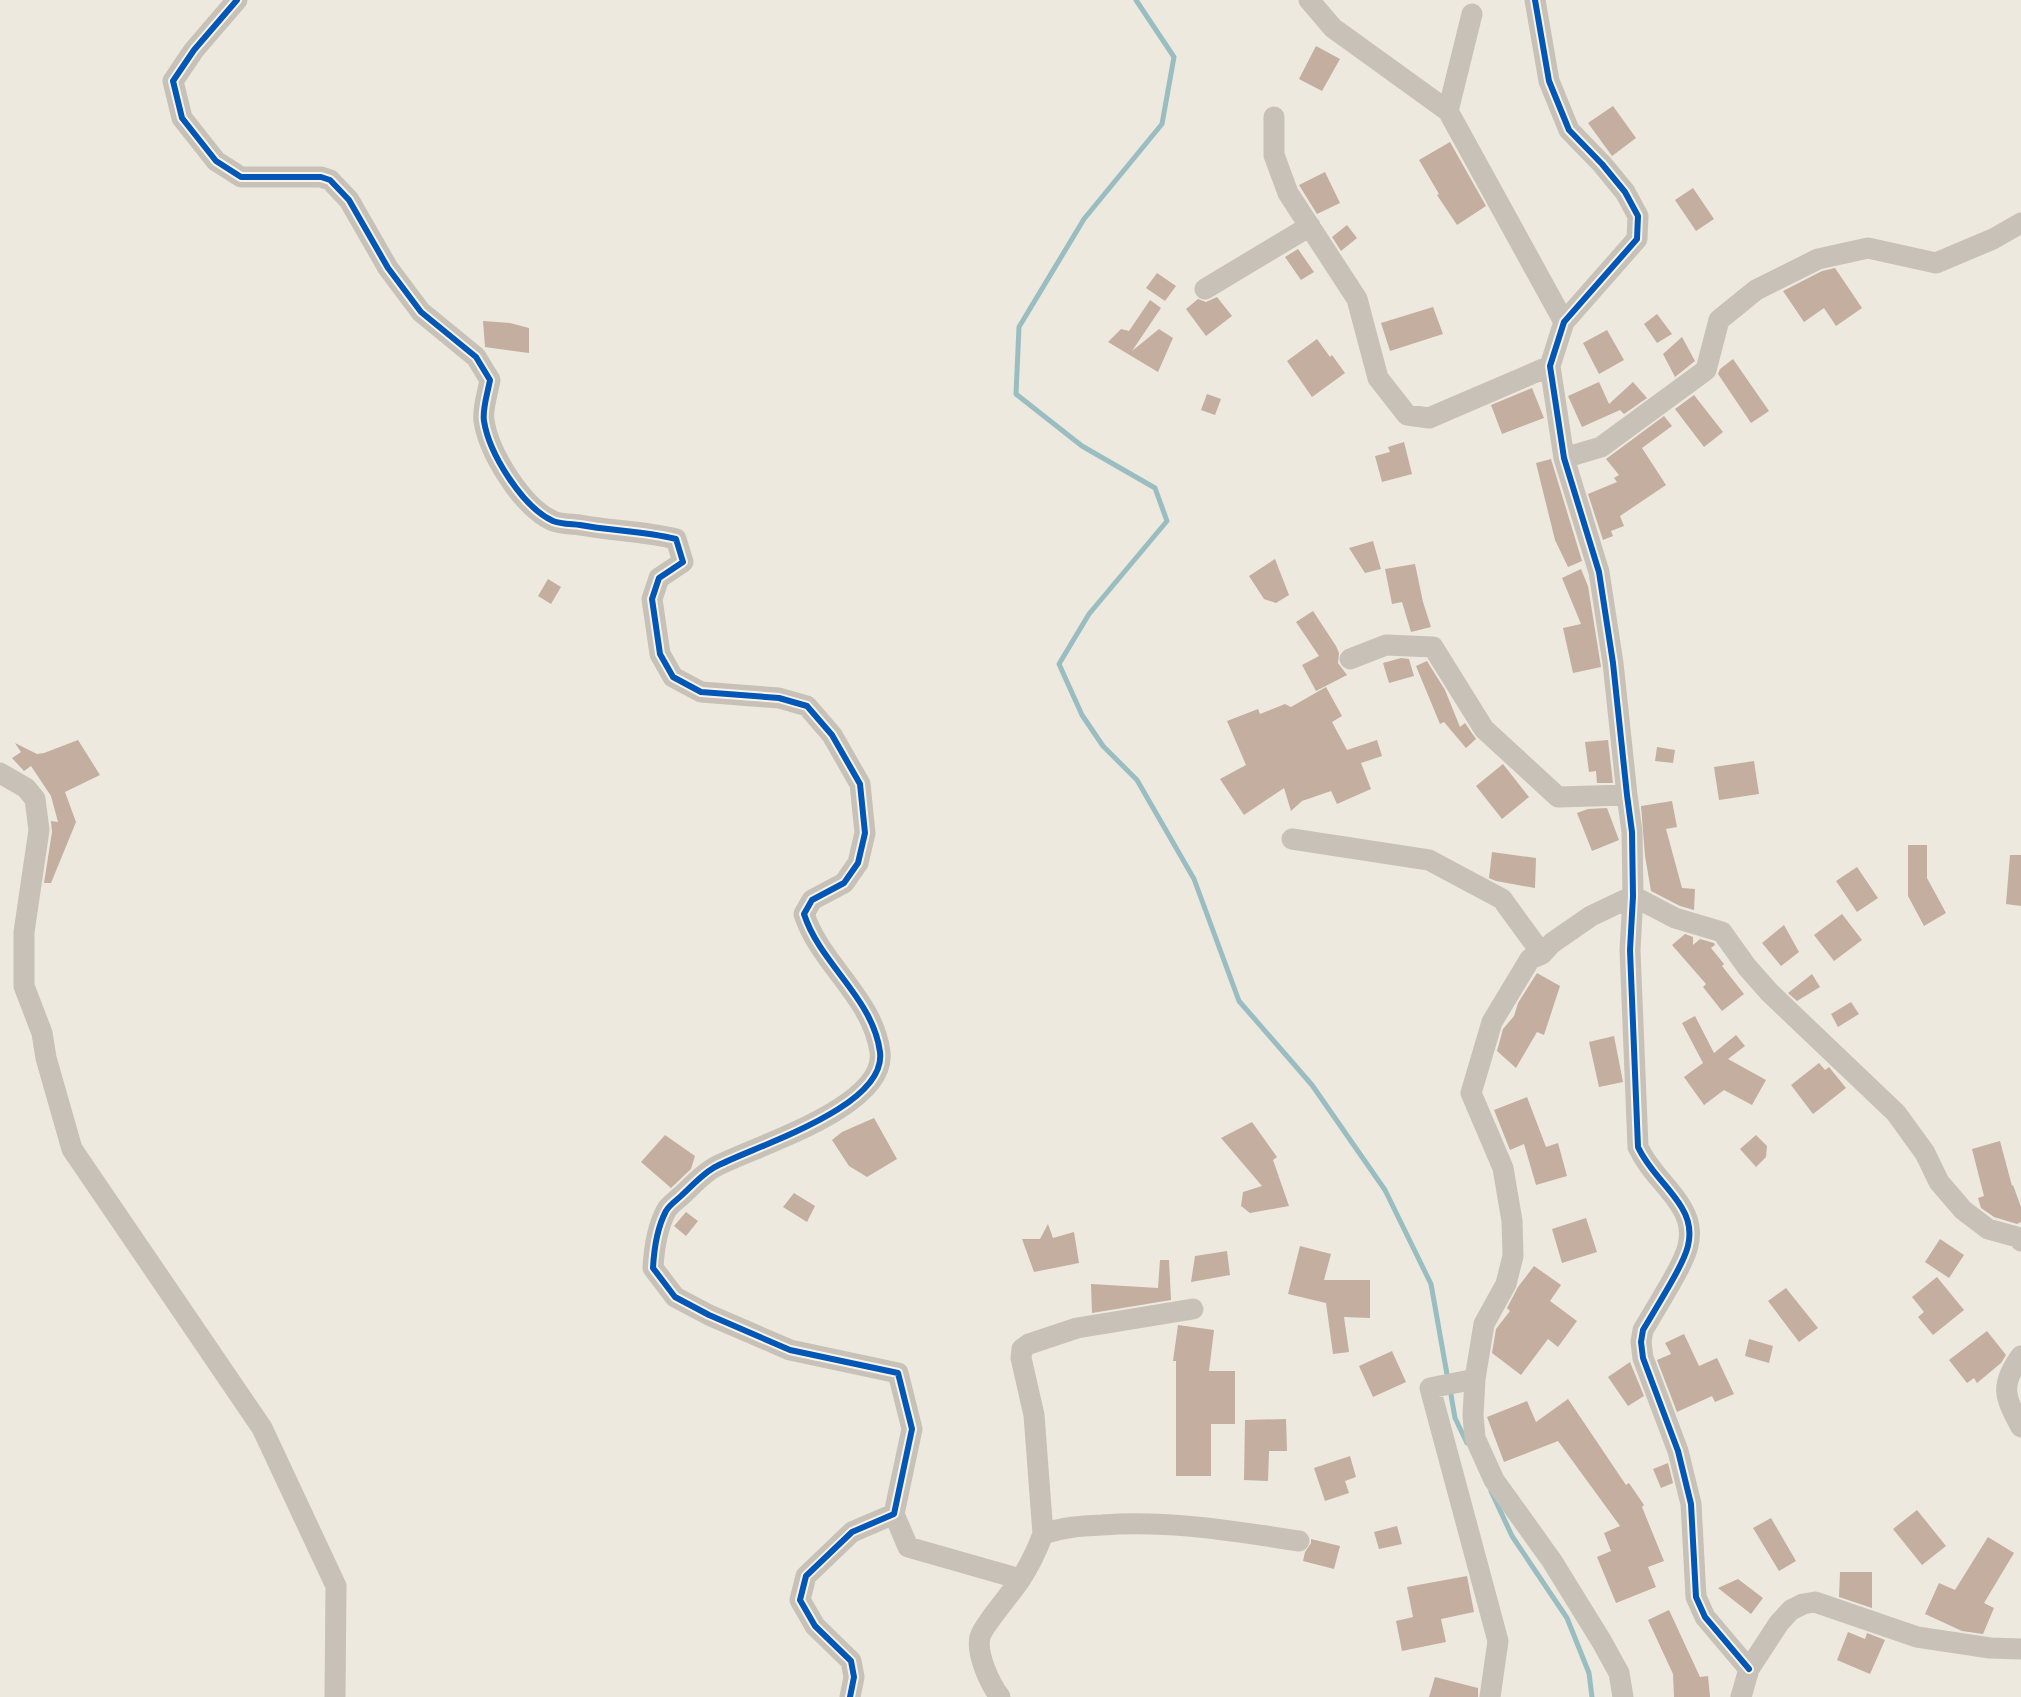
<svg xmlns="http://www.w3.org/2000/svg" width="2021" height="1697" viewBox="0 0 2021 1697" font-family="Raleway,sans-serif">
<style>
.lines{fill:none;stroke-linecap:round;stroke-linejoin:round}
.stream{stroke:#99bdc1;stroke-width:5}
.building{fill:#c3ae9f}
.minor{stroke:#c7c1b8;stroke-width:21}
.cycleway-casing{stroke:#fbf4e6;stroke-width:10}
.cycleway{stroke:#0057b8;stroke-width:6}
</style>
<rect width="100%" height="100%" fill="#eee9df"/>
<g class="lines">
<path class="stream" d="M 1136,0 L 1174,57 L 1162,124 L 1084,219 L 1019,327 L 1016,394 L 1082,446 L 1155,488 L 1167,521 L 1089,614 L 1059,664 L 1082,715 L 1103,746 L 1137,780 L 1194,879 L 1239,1001 L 1312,1085 L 1385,1190 L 1431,1284 L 1448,1380
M 1450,1389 L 1455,1418 L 1467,1443
M 1491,1491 L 1512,1536 L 1567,1618 L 1589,1673 L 1592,1697"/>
</g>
<path class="building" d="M 1316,46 L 1340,59 L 1322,91 L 1299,79 Z
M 1613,106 L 1636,138 L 1612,156 L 1588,123 Z
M 1450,142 L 1486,206 L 1457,225 L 1437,195 L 1439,194 L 1419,160 Z
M 1325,172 L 1340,203 L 1317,214 L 1299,185 Z
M 1693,188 L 1714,219 L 1696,231 L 1675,200 Z
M 1347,225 L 1357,238 L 1341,251 L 1332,237 Z
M 1298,249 L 1314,272 L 1301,280 L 1285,257 Z
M 1835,268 L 1862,308 L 1836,326 L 1824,308 L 1804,322 L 1783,291 L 1822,271 Z
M 1157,273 L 1176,286 L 1165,301 L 1146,288 Z
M 1217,297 L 1232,316 L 1206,336 L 1186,309 L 1198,299 L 1206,302 Z
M 1150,300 L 1161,308 L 1132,351 L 1159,329 L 1173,338 L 1158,372 L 1108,342 L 1121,329 L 1129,331 Z
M 1433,307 L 1443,334 L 1390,351 L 1381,323 Z
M 1657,314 L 1672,334 L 1657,343 L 1644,324 Z
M 483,321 L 510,323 L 529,328 L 529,353 L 485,347 Z
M 1607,330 L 1624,360 L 1599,374 L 1583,343 Z
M 1682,337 L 1695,361 L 1675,377 L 1663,354 Z
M 1317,339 L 1330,357 L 1332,355 L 1345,373 L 1312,397 L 1287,361 Z
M 1733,359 L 1769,411 L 1751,423 L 1718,374 L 1720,369 Z
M 1599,382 L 1609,404 L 1633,382 L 1647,398 L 1624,414 L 1620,410 L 1582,427 L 1568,396 Z
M 1532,388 L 1544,418 L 1502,434 L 1491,405 Z
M 1207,394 L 1221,399 L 1215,415 L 1201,410 Z
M 1694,395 L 1723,432 L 1704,447 L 1675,409 Z
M 1664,416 L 1672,426 L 1642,448 L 1666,485 L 1620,516 L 1624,526 L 1611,531 L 1613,536 L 1603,540 L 1588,494 L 1617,482 L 1614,478 L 1619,475 L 1606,459 Z
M 1404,442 L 1412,474 L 1382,482 L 1375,456 L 1390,452 L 1388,447 Z
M 1551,459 L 1582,561 L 1568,567 L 1555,540 L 1536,463 Z
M 1373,541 L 1381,569 L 1365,573 L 1349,548 Z
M 1275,559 L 1289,595 L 1276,603 L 1264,599 L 1249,576 Z
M 1415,564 L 1423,602 L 1431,627 L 1411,632 L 1402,602 L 1392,604 L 1385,569 Z
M 1581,569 L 1588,586 L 1601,667 L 1573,673 L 1563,628 L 1581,624 L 1562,578 Z
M 548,579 L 561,587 L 551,604 L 538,596 Z
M 1313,611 L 1336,646 L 1339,653 L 1338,663 L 1347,675 L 1316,691 L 1302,665 L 1319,656 L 1296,622 Z
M 1401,658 L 1409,659 L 1414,676 L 1389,683 L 1383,663 Z
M 1427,661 L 1445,690 L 1460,727 L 1465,723 L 1476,739 L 1466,748 L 1444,722 L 1440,724 L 1416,666 Z
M 1326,687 L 1342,716 L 1332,722 L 1347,750 L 1377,740 L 1382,756 L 1361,763 L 1371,789 L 1337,804 L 1331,791 L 1302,801 L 1291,811 L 1284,788 L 1244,815 L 1220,779 L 1246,765 L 1227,721 L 1258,709 L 1260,714 L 1285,704 L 1291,707 Z
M 78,740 L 100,775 L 65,792 L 76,822 L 51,883 L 44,883 L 52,832 L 51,821 L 58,822 L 51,796 L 31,766 L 24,771 L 12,758 L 21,752 L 15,743 L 37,754 L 44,753 Z
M 1608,740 L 1613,783 L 1597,783 L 1596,771 L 1589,772 L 1585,742 Z
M 1657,747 L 1675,750 L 1673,763 L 1655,761 Z
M 1754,761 L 1759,794 L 1719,800 L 1714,767 Z
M 1503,764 L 1529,797 L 1502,819 L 1476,786 Z
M 1672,801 L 1677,827 L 1666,829 L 1682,888 L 1695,889 L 1694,910 L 1680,906 L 1651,891 L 1645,856 L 1641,806 Z
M 1607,808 L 1619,840 L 1592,851 L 1577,813 L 1588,809 Z
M 1908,845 L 1927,845 L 1927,878 L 1946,913 L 1924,926 L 1908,896 Z
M 1492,852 L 1536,858 L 1535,888 L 1496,881 L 1489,878 Z
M 2010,855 L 2021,855 L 2021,906 L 2006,904 Z
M 1857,867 L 1878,898 L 1857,912 L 1836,881 Z
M 1842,914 L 1862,940 L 1834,961 L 1814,935 Z
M 1784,925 L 1799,952 L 1781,966 L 1762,943 Z
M 1685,934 L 1693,937 L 1693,945 L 1700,939 L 1714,943 L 1715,945 L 1711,948 L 1724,964 L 1722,966 L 1744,994 L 1722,1011 L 1703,987 L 1706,984 L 1672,945 Z
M 1537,973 L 1560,986 L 1544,1035 L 1537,1032 L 1516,1068 L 1497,1051 L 1503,1029 L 1514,1016 L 1518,1003 Z
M 1812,974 L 1820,987 L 1797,1001 L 1788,993 Z
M 1851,1002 L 1859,1014 L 1838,1027 L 1831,1014 Z
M 1695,1016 L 1714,1053 L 1736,1035 L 1745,1046 L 1728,1059 L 1766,1080 L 1752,1105 L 1724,1090 L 1704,1105 L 1684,1077 L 1703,1063 L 1682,1023 Z
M 1614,1036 L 1623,1082 L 1599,1087 L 1589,1042 Z
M 1819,1063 L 1825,1070 L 1829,1067 L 1846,1088 L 1813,1114 L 1791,1085 Z
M 1527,1097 L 1546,1147 L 1558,1143 L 1567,1176 L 1536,1185 L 1524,1144 L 1510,1150 L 1494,1110 Z
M 874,1118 L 897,1159 L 867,1177 L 849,1166 L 832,1140 L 842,1132 Z
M 1252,1122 L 1277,1157 L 1273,1160 L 1289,1206 L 1250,1213 L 1241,1206 L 1243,1192 L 1262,1186 L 1221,1138 Z
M 665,1135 L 695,1156 L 691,1169 L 671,1188 L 641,1162 Z
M 1756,1135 L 1767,1146 L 1766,1157 L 1756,1167 L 1740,1149 Z
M 2000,1141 L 2012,1186 L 2013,1185 L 2021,1207 L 2021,1222 L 2017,1224 L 1994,1217 L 1981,1208 L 1978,1198 L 1984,1196 L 1972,1149 Z
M 794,1193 L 815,1206 L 807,1222 L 783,1207 Z
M 686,1212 L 698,1221 L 686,1236 L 674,1226 Z
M 1586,1218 L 1597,1252 L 1562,1263 L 1552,1229 Z
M 1048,1224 L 1053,1238 L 1074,1232 L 1079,1263 L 1034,1272 L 1022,1239 L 1040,1239 Z
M 1940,1239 L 1964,1255 L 1949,1278 L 1925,1262 Z
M 1300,1246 L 1331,1254 L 1324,1280 L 1370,1280 L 1370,1318 L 1344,1317 L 1349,1352 L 1333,1354 L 1326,1303 L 1288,1294 Z
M 1227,1251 L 1230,1275 L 1191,1282 L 1195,1256 Z
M 1160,1260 L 1169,1260 L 1171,1300 L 1092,1313 L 1091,1284 L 1158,1288 Z
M 1534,1266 L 1561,1285 L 1550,1301 L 1577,1321 L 1558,1347 L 1548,1339 L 1521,1375 L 1492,1353 L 1496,1329 L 1510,1311 L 1507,1308 L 1518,1287 Z
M 1937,1277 L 1964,1310 L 1933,1335 L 1918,1317 L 1924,1312 L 1912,1297 Z
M 1786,1288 L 1818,1328 L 1799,1342 L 1768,1301 Z
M 1178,1325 L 1214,1330 L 1209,1371 L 1235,1371 L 1235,1424 L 1211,1424 L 1211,1476 L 1176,1476 L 1176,1361 L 1173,1361 Z
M 1987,1331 L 2006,1355 L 2001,1363 L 1977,1383 L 1974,1378 L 1967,1383 L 1949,1360 Z
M 1684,1334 L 1699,1366 L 1717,1358 L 1734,1394 L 1715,1402 L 1712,1396 L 1677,1412 L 1657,1360 L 1671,1354 L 1665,1343 Z
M 1749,1339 L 1773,1346 L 1769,1363 L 1745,1356 Z
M 1392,1351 L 1406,1382 L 1373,1397 L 1359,1366 Z
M 1630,1362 L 1644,1396 L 1628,1406 L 1608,1377 Z
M 1568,1399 L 1626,1485 L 1629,1483 L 1644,1505 L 1642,1507 L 1664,1561 L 1648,1567 L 1656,1587 L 1616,1603 L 1597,1557 L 1611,1551 L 1604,1533 L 1620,1526 L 1558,1441 L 1504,1462 L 1487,1417 L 1527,1401 L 1536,1422 Z
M 1286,1419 L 1287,1451 L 1269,1451 L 1268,1481 L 1244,1480 L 1245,1420 Z
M 1350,1456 L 1356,1477 L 1345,1481 L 1349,1493 L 1325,1501 L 1314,1468 Z
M 1668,1463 L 1673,1483 L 1661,1488 L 1653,1469 Z
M 1917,1510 L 1946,1546 L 1922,1565 L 1893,1529 Z
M 1771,1518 L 1796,1561 L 1779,1571 L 1753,1528 Z
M 1397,1526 L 1402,1544 L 1379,1549 L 1374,1532 Z
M 1988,1537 L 2014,1553 L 1984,1603 L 1994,1608 L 1983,1634 L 1962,1631 L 1925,1614 L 1939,1583 L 1955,1590 Z
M 1311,1539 L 1340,1546 L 1334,1569 L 1303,1561 L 1305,1552 L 1311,1543 Z
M 1840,1572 L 1872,1572 L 1872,1608 L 1839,1597 Z
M 1467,1576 L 1474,1612 L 1441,1619 L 1446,1642 L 1402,1651 L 1396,1621 L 1413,1617 L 1407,1587 Z
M 1738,1579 L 1763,1598 L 1751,1614 L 1718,1588 Z
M 1669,1610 L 1700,1677 L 1708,1676 L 1710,1697 L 1674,1697 L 1673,1674 L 1648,1620 Z
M 1848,1632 L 1865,1639 L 1867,1633 L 1885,1640 L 1870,1674 L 1837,1660 Z
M 1435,1677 L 1478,1688 L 1478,1697 L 1429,1697 Z"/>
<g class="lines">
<path class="minor" d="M 237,0 L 194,50 L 173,81 L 182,118 L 216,161 L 241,177 L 321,177 L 330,180 L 349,200 L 388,268 L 421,312 L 476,357 L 490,380 C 488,392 482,409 484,421 C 489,453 522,507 553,521 C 560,524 572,524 580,525 C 612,531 644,531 676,539 L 683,562 L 659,578 L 652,599 L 660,654 L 673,677 L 701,692 L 779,698 L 807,706 L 832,735 L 860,784 L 865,833 L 858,863 L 844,883 L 812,900 L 804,914 C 820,964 873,998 880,1052 C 887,1107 755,1146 717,1166 C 704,1172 692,1186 682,1195 C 677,1200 669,1205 666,1211 C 657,1228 654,1249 653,1268 L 675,1297 L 709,1315 L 790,1350 L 898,1373 L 912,1429 L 894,1514 L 852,1532 L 806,1576 L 800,1600 L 815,1626 L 851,1661 L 854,1677 L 850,1697
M 1309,0 L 1333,28 L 1448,111 L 1564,322
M 1535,0 L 1549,81 L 1569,130 L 1602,164 L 1625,192 L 1638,216 L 1637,239 L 1564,322 L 1550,366 L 1564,458 L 1599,572 L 1613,663 L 1627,795 L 1632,832 L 1633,896 L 1630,950 L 1638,1147 C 1649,1171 1669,1186 1682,1208 C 1699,1236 1684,1260 1669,1286 C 1661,1300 1652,1315 1643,1330 L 1641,1342 L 1643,1358 L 1678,1451 L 1691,1504 L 1696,1597 L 1705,1617 L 1749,1669
M 1448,111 L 1472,14
M 1274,117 L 1274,155 L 1288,193 L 1357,299 L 1378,378 L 1407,415 L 1429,418 L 1550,366
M 1205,289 L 1310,226
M 1564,458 L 1601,447 L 1706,370 L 1719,320 L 1756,290 L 1818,259 L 1868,248 L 1936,263 L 1993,239 L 2021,223
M 1350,659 L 1386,645 L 1433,647 L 1484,729 L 1558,797 L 1627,795
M 0,773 L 26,788 L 35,799 L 39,830 L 24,932 L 24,986 L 42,1033 L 46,1058 L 72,1149 L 262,1428 L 336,1586 L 335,1697
M 1292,839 L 1429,860 L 1502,899 L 1542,954
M 1633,896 L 1675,918 L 1722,932 L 1747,967 L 1770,993 L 1896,1113 L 1925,1153 L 1939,1182 L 1963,1210 L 1988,1229 L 2017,1237 L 2021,1241
M 2021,1356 C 1999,1386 2005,1397 2021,1427
M 1475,1379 L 1430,1388 L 1498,1641 L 1490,1697
M 894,1514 L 908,1547 L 1020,1579
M 1043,1534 L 1034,1415 L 1021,1358 L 1022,1349 L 1029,1344 L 1077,1328 L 1193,1309
M 1000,1697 C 990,1684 976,1654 980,1637 C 982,1627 1013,1591 1020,1580 C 1030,1565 1037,1550 1043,1534 C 1063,1527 1081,1526 1102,1525 C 1169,1520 1233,1531 1299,1541
M 1623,1697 L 1619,1673 L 1602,1642 L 1552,1561 L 1494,1480 L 1475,1438 L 1473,1415 L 1475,1379 L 1484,1324 L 1506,1284 L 1513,1256 L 1512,1221 L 1503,1168 L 1471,1093 L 1492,1022 L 1530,959 L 1542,954 L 1552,943 L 1591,916 L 1633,896
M 1741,1697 L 1749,1669 L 1779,1623 L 1791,1610 L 1803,1604 L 1815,1602 L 1917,1637 L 1990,1648 L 2021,1649"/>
<defs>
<path id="cycleway" d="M 237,0 L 194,50 L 173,81 L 182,118 L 216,161 L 241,177 L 321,177 L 330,180 L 349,200 L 388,268 L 421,312 L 476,357 L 490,380 C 488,392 482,409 484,421 C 489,453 522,507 553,521 C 560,524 572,524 580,525 C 612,531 644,531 676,539 L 683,562 L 659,578 L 652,599 L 660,654 L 673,677 L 701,692 L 779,698 L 807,706 L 832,735 L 860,784 L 865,833 L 858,863 L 844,883 L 812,900 L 804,914 C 820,964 873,998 880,1052 C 887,1107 755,1146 717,1166 C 704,1172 692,1186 682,1195 C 677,1200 669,1205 666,1211 C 657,1228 654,1249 653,1268 L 675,1297 L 709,1315 L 790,1350 L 898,1373 L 912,1429 L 894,1514 L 852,1532 L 806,1576 L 800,1600 L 815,1626 L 851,1661 L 854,1677 L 850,1697
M 1535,0 L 1549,81 L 1569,130 L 1602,164 L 1625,192 L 1638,216 L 1637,239 L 1564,322 L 1550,366 L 1564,458 L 1599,572 L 1613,663 L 1627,795 L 1632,832 L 1633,896 L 1630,950 L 1638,1147 C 1649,1171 1669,1186 1682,1208 C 1699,1236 1684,1260 1669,1286 C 1661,1300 1652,1315 1643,1330 L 1641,1342 L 1643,1358 L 1678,1451 L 1691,1504 L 1696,1597 L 1705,1617 L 1749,1669"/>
</defs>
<use href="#cycleway" class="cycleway-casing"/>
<use href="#cycleway" class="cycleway"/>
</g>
</svg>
